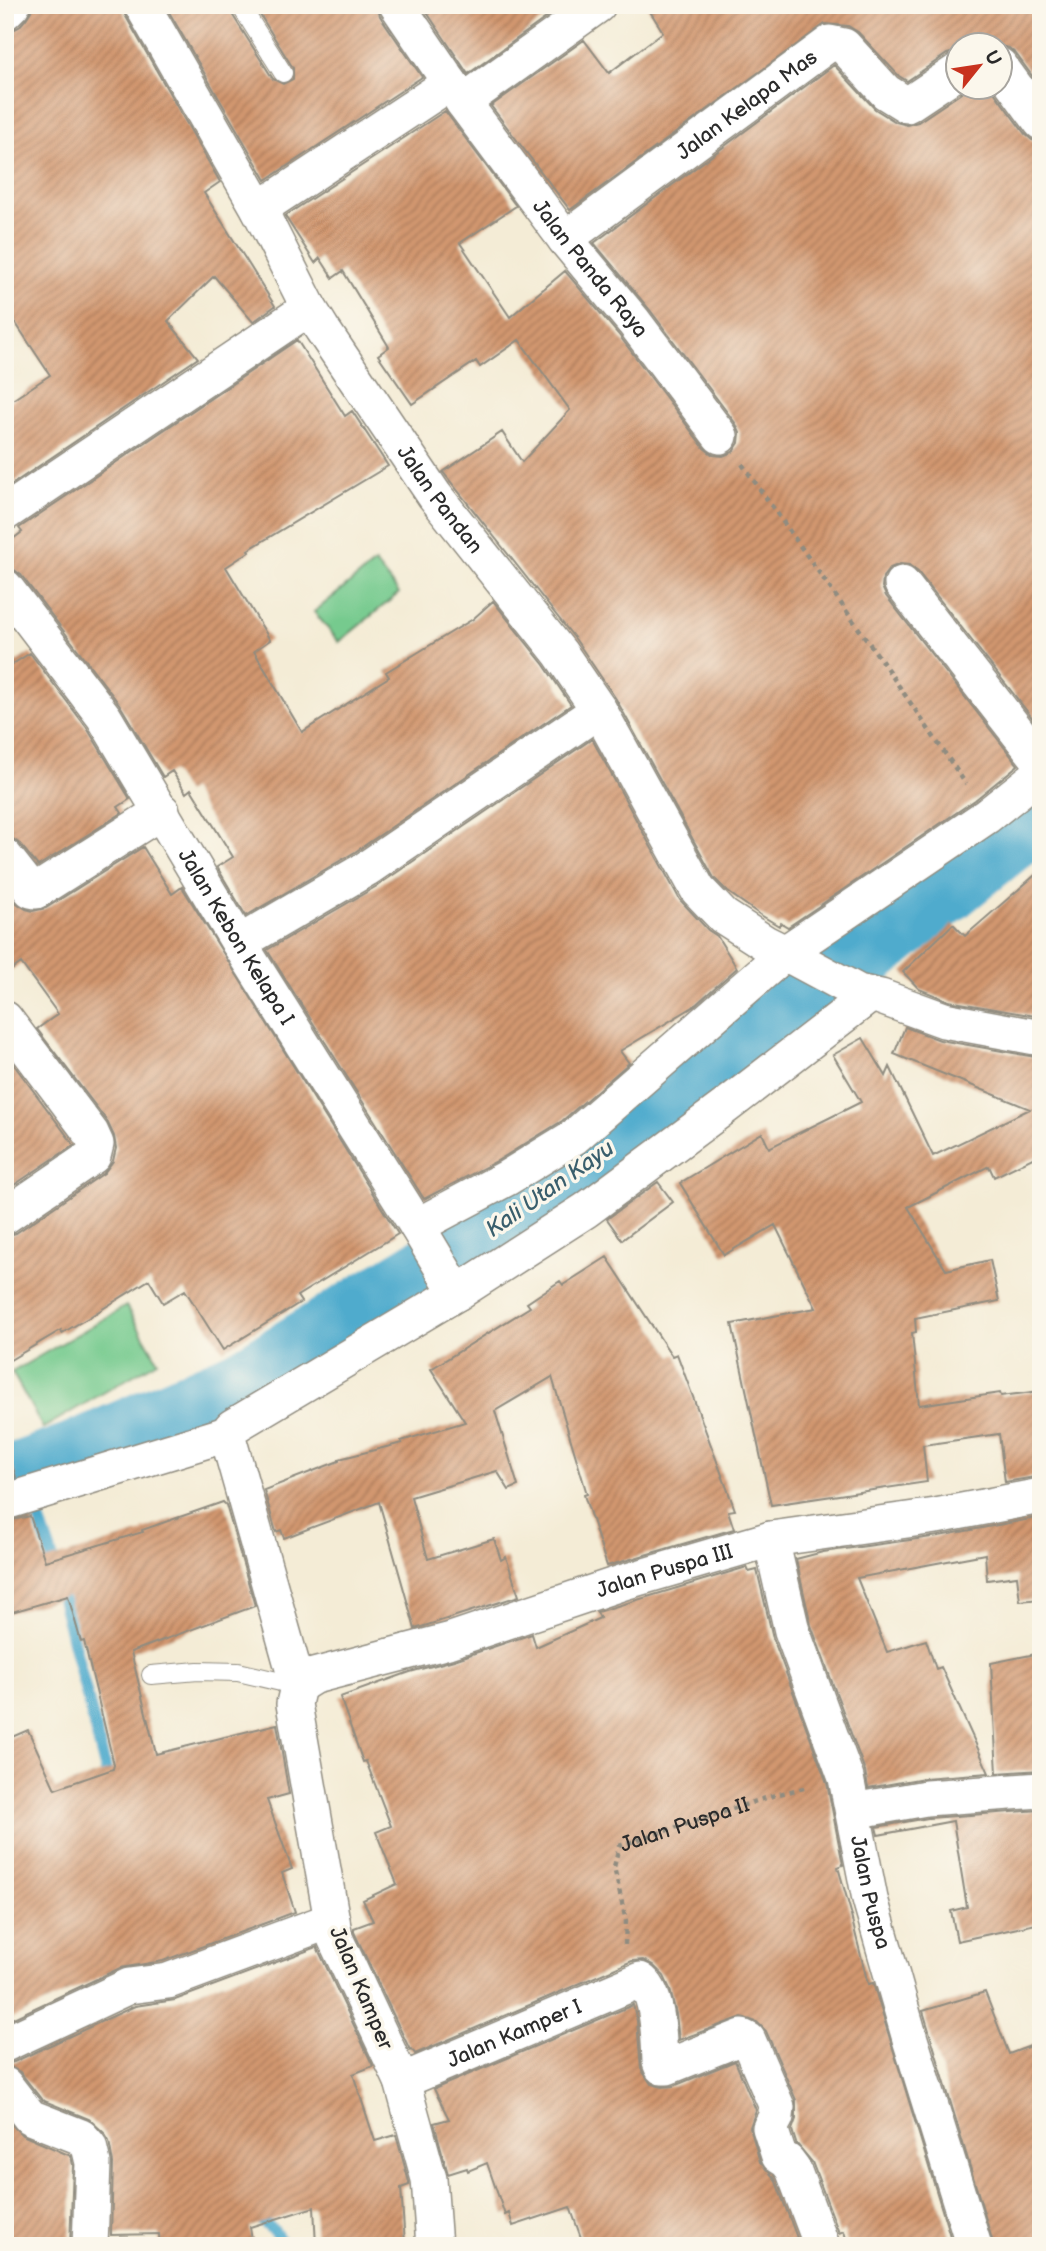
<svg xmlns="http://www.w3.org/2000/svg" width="1046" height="2251" viewBox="0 0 1046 2251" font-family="'Balsamiq Sans',sans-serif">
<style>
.pitch{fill:#76ca8e;stroke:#507a5c;stroke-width:2}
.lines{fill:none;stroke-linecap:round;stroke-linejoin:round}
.stream{stroke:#4fabcd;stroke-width:12}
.river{stroke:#4fabcd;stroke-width:72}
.building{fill:url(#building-hatch)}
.lane-casing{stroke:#908c80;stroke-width:20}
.street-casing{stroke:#908c80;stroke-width:38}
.path{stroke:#908c80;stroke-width:4.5;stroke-dasharray:5 5;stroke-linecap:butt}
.lane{stroke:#fff;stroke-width:18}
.street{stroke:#fff;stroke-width:35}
.labels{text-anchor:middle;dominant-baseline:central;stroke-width:7;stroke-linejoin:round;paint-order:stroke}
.street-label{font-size:21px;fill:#2b2b2b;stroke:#fbf7ec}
.water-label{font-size:23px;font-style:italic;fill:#395e6c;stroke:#fbf7ec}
</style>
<defs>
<pattern id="building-hatch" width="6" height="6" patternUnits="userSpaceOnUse" patternTransform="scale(1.75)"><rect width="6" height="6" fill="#d2976f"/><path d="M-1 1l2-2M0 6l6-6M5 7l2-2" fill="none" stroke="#ab7b5b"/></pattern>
</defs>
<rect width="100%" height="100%" fill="#fbf7ec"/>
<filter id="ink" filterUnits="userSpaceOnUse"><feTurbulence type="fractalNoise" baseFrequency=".0143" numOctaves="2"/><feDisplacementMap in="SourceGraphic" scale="14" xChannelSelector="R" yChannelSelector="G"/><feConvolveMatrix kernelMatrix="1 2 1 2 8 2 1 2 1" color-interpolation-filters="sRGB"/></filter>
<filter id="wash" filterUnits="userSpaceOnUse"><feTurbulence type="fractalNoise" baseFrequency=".00686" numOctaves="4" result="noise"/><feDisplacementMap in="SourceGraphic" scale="28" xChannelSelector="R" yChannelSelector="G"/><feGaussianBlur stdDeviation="1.57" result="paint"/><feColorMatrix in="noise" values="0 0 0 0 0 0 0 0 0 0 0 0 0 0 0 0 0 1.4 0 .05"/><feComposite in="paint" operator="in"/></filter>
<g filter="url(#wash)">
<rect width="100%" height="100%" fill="#f4ecd6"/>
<path class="pitch" d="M 375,563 L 399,593 L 339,642 L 314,612 Z
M 126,1306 L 158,1361 L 43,1428 L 12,1372 Z"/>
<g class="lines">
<path class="stream" d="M 24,1476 L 50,1550 L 110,1787
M 253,2213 L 274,2231 L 284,2246"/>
<path class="river" d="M 5,1483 L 76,1457 L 246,1383 L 470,1246 L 725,1066 L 1041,810"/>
</g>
<g id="blocks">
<path class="building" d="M 32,5 L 122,5 L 125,15 L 220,182 L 204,193 L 275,306 L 253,322 L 214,276 L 168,321 L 198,358 L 5,489 L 5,405 L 50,375 L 5,307 L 5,32 L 11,31 L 19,27 L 26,19 L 31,11 Z
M 165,5 L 229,5 L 230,11 L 273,79 L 283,84 L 293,79 L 293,68 L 254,5 L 377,5 L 380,16 L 422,77 L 266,180 Z
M 422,5 L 559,5 L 561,7 L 468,74 Z
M 646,5 L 1041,5 L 1041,88 L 1016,54 L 1009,48 L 1000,46 L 958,46 L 958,51 L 947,54 L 907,81 L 899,76 L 858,32 L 848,26 L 825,24 L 570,210 L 491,106 L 584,40 L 609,73 L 663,32 Z
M 834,65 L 875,109 L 896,122 L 907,125 L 918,122 L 969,88 L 991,88 L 1025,134 L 1032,140 L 1041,142 L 1041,729 L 918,572 L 909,565 L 900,564 L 890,568 L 883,577 L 882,587 L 886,596 L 1018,765 L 975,800 L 788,927 L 781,923 L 779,926 L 759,914 L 728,892 L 714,878 L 616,699 L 576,640 L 443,472 L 502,432 L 522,462 L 570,410 L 519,340 L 480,367 L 476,361 L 412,404 L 378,355 L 389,347 L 343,271 L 333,278 L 320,258 L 315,263 L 285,216 L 445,111 L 516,206 L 460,243 L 510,317 L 565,271 L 618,334 L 704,448 L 713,455 L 723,456 L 733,452 L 739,443 L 740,433 L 736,424 L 650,310 L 594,243 Z
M 297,340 L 345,416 L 352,411 L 388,466 L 248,550 L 249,552 L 226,567 L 270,640 L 254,651 L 302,732 L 389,677 L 386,672 L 473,619 L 493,601 L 544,665 L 571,705 L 355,852 L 246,916 L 217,867 L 233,857 L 191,789 L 186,793 L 172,771 L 163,777 L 120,705 L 21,575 L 13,569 L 5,567 L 5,545 L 22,532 L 19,528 Z
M 30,653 L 87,728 L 130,799 L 118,807 L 122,813 L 38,866 L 20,844 L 13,839 L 5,837 L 5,669 Z
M 592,739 L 680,900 L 708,930 L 717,936 L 737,968 L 693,1007 L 620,1051 L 629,1063 L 562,1121 L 497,1161 L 424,1199 L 267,950 L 377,886 Z
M 143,847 L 172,894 L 182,887 L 398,1234 L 297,1296 L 301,1302 L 223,1350 L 185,1290 L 163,1303 L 149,1280 L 88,1318 L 62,1333 L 61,1330 L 5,1363 L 5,1236 L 16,1233 L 104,1173 L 113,1161 L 116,1148 L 114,1136 L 107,1121 L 37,1029 L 58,1014 L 21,963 L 5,975 L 5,890 L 15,902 L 26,909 L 33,911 L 46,908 Z
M 1041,870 L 1041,1017 L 949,1001 L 919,989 L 903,972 L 953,924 L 965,936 Z
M 905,1027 L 940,1040 L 1041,1058 L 1041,1154 L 994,1177 L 989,1166 L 908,1207 L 946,1270 L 990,1260 L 999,1301 L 915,1318 L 916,1332 L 912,1333 L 919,1405 L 1000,1393 L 1001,1396 L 1041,1391 L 1041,1476 L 1005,1482 L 999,1434 L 923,1445 L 927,1482 L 771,1505 L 732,1324 L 816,1308 L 775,1225 L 724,1255 L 680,1183 L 762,1133 L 769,1148 L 861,1102 L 833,1055 L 863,1038 L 886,1076 L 890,1067 L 933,1156 L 1030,1109 L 894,1054 Z
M 5,1053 L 74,1145 L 5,1191 Z
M 658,1182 L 673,1202 L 622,1240 L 607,1219 Z
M 607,1257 L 672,1356 L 677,1354 L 735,1510 L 728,1511 L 734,1529 L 607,1566 L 584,1495 L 587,1494 L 552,1377 L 495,1411 L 518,1486 L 509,1490 L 497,1471 L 411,1497 L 428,1559 L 494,1539 L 501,1560 L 506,1557 L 519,1596 L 415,1629 L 379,1502 L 284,1538 L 281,1530 L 276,1532 L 264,1490 L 339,1461 L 339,1459 L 402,1443 L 401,1441 L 465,1422 L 431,1369 L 530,1307 L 527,1303 L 560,1281 L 563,1285 Z
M 5,1460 L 10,1460 L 16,1477 L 5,1481 Z
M 223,1502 L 226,1505 L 255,1606 L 131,1652 L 156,1754 L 277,1724 L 289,1794 L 267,1800 L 292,1869 L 282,1873 L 295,1912 L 163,1961 L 120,1968 L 5,2022 L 5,1740 L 28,1730 L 55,1789 L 113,1769 L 114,1765 L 84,1641 L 81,1642 L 68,1596 L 5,1614 L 5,1522 L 30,1516 L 45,1561 L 143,1532 L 142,1530 Z
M 1041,1517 L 1041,1599 L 1020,1601 L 1017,1576 L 987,1580 L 985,1554 L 857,1578 L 887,1652 L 926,1640 L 936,1669 L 941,1667 L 989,1773 L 924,1778 L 868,1788 L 865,1771 L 811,1625 L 796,1559 L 823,1552 L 939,1536 Z
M 747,1567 L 749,1572 L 757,1570 L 773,1638 L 827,1783 L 843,1865 L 838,1867 L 852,1916 L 851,1916 L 868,1984 L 873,1983 L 953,2246 L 848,2246 L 844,2231 L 839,2233 L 812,2162 L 796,2143 L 792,2130 L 796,2119 L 796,2100 L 766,2031 L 757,2022 L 742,2017 L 679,2040 L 676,2014 L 670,1989 L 664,1976 L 653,1965 L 643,1960 L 632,1961 L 415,2054 L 412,2049 L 410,2050 L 354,1932 L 354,1928 L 373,1921 L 363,1900 L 397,1884 L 376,1832 L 391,1826 L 366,1761 L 363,1762 L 340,1697 L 410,1672 L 454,1660 L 532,1634 L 536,1647 L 600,1618 L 597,1612 Z
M 1041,1653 L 1041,1770 L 997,1773 L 991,1663 Z
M 1041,1810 L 1041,1923 L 957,1941 L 951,1911 L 967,1907 L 953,1821 L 878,1835 L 876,1827 L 928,1818 Z
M 317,1947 L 373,2066 L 353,2074 L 375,2141 L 396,2135 L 409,2182 L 409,2185 L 401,2188 L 405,2243 L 316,2246 L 314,2207 L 250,2227 L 253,2246 L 160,2246 L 159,2234 L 111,2235 L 113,2163 L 109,2141 L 104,2133 L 89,2119 L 42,2100 L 20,2072 L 5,2064 L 14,2062 L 135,2006 L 175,2000 Z
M 985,1992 L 1009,2054 L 1041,2042 L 1041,2246 L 994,2246 L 923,2011 Z
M 633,2005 L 637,2021 L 641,2069 L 651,2084 L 662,2087 L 674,2086 L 735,2061 L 756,2110 L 750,2127 L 760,2162 L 775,2179 L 800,2246 L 584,2246 L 570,2207 L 513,2226 L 509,2213 L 505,2215 L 487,2163 L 468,2171 L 467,2168 L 448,2174 L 434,2123 L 449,2119 L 434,2089 Z
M 5,2118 L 22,2135 L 71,2156 L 73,2165 L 70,2246 L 5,2246 Z"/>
</g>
</g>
<g filter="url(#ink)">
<use href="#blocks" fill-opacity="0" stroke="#908c80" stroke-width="2"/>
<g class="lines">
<defs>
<path id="lane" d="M 240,5 L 283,73
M 151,1675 L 198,1671 L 238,1672 L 298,1686"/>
<g id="street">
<path id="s2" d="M 142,5 L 259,209 L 309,308 L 322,329 L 435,496 L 560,653 L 599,710 L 698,890 L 723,916 L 765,943 L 785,953"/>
<path id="s3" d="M 397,5 L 463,102 L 565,239 L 634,322 L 720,436"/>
<path d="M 5,12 L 12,5"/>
<path d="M 1000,66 L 1041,122"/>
<path d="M 463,102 L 598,5"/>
<path d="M 259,209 L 450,83"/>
<path id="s4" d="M 565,239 L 830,43 L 844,46 L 886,92 L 907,105 L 958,71"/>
<path d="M 5,513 L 309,308"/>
<path d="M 902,584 L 1041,762"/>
<path id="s5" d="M 5,587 L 104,717 L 239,943 L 417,1226 L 457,1293"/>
<path d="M 5,857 L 31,890 L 36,891 L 162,811"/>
<path d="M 239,943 L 366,869 L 599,710"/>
<path d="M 789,955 L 858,992 L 881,997 L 944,1020 L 1041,1038"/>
<path d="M 5,1019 L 91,1133 L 96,1144 L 93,1156 L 5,1216"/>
<path d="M 417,1226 L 507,1178 L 574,1137 L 785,953 L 987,816 L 1041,773"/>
<path d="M 5,1502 L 227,1434"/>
<path id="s6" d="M 771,1539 L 792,1631 L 846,1778 L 870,1899 L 910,2039 L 974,2246"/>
<path id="s7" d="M 298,1686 L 314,1676 L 448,1641 L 624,1582 L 771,1539 L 936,1516 L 1041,1496"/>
<path d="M 853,1811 L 926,1798 L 1041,1790"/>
<path d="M 5,2044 L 129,1986 L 168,1981 L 332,1920"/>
<path id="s8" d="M 402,2081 L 640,1980 C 659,1992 659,2041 660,2062 L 662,2067 L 667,2067 L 742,2037 L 748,2040 L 777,2107 L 776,2117 L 770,2128 L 779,2156 L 787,2161 L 793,2169 L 822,2246"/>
<path d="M 5,2085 L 30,2117 L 81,2137 L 89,2146 L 93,2163 L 90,2246"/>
<path d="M 434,2246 L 429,2179 L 402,2081 L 335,1938 L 294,1704 L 298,1686 L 227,1434 L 232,1427 L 457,1293 L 586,1210 L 726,1106 L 870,995"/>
</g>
</defs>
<use href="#lane" class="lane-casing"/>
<use href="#street" class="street-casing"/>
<g class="path">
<path d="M 742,464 L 879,657 L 966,784"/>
<path id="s1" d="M 625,1945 L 626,1921 L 614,1867 L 619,1846 L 775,1795 L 808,1787"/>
</g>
<use href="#lane" class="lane"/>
<use href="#street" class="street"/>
</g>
</g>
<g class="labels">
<g class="street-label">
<text stroke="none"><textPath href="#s4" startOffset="226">Jalan Kelapa Mas</textPath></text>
<text stroke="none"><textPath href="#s3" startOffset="327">Jalan Panda Raya</textPath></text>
<text stroke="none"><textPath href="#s2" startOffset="578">Jalan Pandan</textPath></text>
<text stroke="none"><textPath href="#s5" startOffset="420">Jalan Kebon Kelapa I</textPath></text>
<text stroke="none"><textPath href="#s7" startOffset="385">Jalan Puspa III</textPath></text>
<text stroke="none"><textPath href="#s1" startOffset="170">Jalan Puspa II</textPath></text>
<text stroke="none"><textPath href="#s6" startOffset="368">Jalan Puspa</textPath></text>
<text transform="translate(361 1988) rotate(67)">Jalan Kamper</text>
<text stroke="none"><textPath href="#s8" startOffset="122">Jalan Kamper I</textPath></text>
</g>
<g class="water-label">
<text transform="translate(550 1189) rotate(-35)">Kali Utan Kayu</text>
</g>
</g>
<rect width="1046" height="2251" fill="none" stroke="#fbf7ec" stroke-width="28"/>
<g transform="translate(979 66) rotate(60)"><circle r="33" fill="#fbf7ec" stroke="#a8a59f" stroke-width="2"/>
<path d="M0-5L12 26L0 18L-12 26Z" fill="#c8321e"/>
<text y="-10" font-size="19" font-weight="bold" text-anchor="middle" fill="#2b2b2b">U</text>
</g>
</svg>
